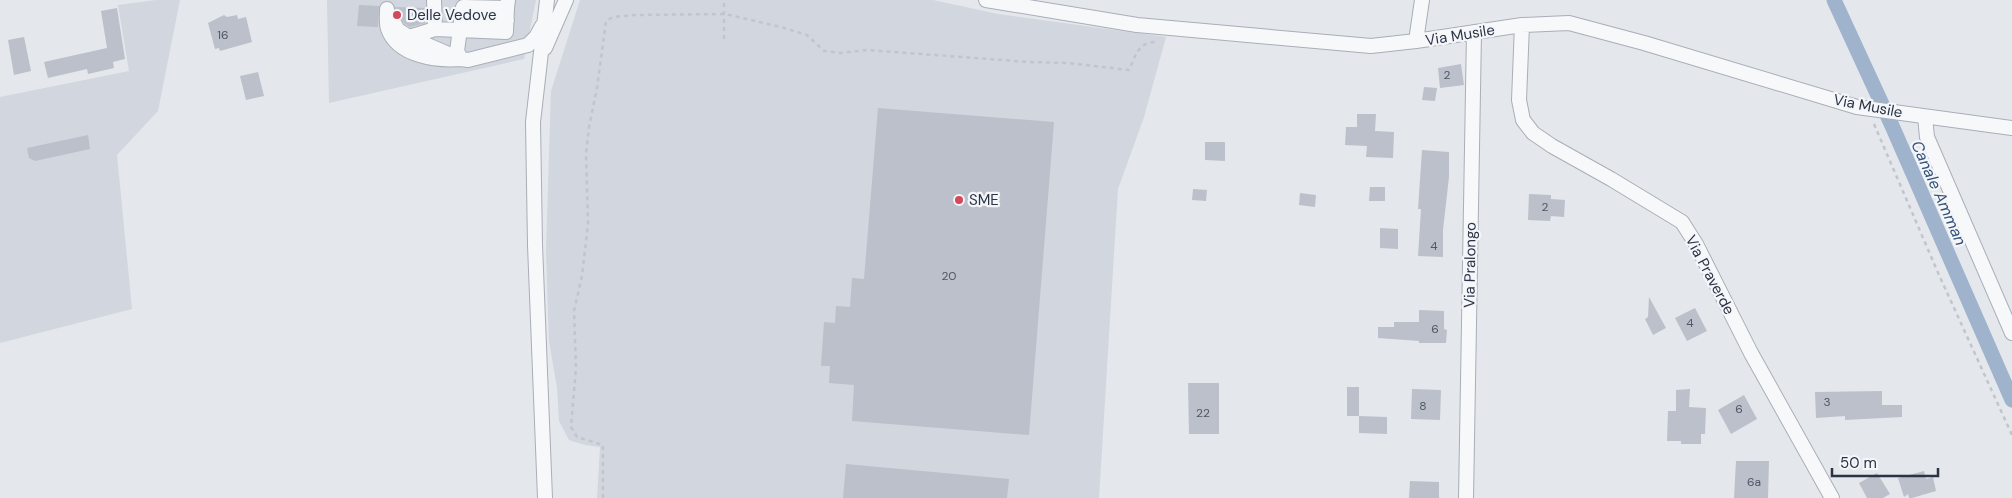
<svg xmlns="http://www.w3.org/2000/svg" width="2012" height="498" viewBox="0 0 2012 498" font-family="'DM Sans',sans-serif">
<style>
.built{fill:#d2d6de}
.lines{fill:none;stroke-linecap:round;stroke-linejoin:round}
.canal{stroke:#9fb4cc;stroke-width:15}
.building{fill:#bbc0ca}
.minor-casing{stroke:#a9aeb7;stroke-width:16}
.path{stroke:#c2c5cb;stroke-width:2.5;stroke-dasharray:4 4;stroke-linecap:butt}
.minor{stroke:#f7f8fa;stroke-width:14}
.poi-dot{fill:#d1495b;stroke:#f4f6f9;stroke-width:2}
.labels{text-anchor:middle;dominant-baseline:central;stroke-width:4.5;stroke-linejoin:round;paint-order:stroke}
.number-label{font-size:12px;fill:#4f5766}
.poi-label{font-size:15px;fill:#2b3445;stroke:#f4f6f9;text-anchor:start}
.street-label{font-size:15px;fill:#2b3445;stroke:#f4f6f9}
.water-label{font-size:16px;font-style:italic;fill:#34527a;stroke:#f4f6f9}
</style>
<rect width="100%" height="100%" fill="#e4e7ec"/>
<path class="built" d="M 156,0 L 180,0 L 158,111 L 117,155 L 132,309 L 0,343 L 0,97 L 129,71 L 118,5 Z
M 327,0 L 536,0 L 524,59 L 329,103 Z
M 580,0 L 933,0 L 998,14 L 1166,37 L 1144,117 L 1118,189 L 1099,498 L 597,498 L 600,447 L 585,445 L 569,440 L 559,421 L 557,388 L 549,341 L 546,250 L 551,91 Z"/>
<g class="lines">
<path class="canal" d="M 1834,0 L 1893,128 L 2012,400"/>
</g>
<path class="building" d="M 359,5 L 379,6 L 378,27 L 357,26 Z
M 395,7 L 426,8 L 425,23 L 410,27 L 405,24 L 396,11 Z
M 117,8 L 125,59 L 113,62 L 114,68 L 88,74 L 87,69 L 48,78 L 44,62 L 107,48 L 101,11 Z
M 224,15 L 227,17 L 237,15 L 238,19 L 246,17 L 252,42 L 220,51 L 219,48 L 215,49 L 208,23 Z
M 24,37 L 31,71 L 14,75 L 8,40 Z
M 1461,64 L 1464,85 L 1440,88 L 1438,68 Z
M 258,72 L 264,96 L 246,100 L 240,76 Z
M 1424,87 L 1437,88 L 1435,101 L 1422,100 Z
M 878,108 L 1054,122 L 1029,435 L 852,421 L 854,385 L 829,383 L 830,366 L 821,366 L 824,322 L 835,323 L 836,306 L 850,307 L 852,278 L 864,279 Z
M 1357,114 L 1376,114 L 1375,131 L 1394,132 L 1393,158 L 1366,157 L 1367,146 L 1345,145 L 1346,127 L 1357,127 Z
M 88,135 L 90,149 L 35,161 L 29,158 L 27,148 Z
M 1205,142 L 1225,142 L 1225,161 L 1205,160 Z
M 1422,150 L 1449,152 L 1449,177 L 1443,230 L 1443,257 L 1418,256 L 1421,209 L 1418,209 Z
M 1370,187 L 1385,187 L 1385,201 L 1369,201 Z
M 1193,189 L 1207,190 L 1206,201 L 1192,200 Z
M 1300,193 L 1316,195 L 1315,207 L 1299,205 Z
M 1529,194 L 1551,195 L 1551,199 L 1565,200 L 1564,217 L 1551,216 L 1550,221 L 1528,220 Z
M 1380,228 L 1398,229 L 1398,249 L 1380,248 Z
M 1649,297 L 1666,328 L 1653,335 L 1645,319 L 1648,317 Z
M 1695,308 L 1707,331 L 1687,341 L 1675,318 Z
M 1419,310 L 1444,311 L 1444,329 L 1447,330 L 1446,343 L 1419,343 L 1419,341 L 1378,338 L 1378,327 L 1394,327 L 1394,322 L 1419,322 Z
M 1188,383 L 1219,383 L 1219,434 L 1189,434 Z
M 1347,387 L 1359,387 L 1359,416 L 1347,416 Z
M 1412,389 L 1441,390 L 1440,420 L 1411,419 Z
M 1690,389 L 1689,407 L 1706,408 L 1705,434 L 1701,434 L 1701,444 L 1681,444 L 1681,441 L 1667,441 L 1668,411 L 1676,411 L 1676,390 Z
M 1882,391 L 1882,405 L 1902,405 L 1902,417 L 1845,420 L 1845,416 L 1816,418 L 1815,392 Z
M 1744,395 L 1757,419 L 1731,434 L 1718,410 Z
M 1359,416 L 1387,417 L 1387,434 L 1359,433 Z
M 1736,461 L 1769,461 L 1768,498 L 1734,498 Z
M 846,464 L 1009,479 L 1007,498 L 843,498 Z
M 1924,471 L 1926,479 L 1933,477 L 1936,491 L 1912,498 L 1909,498 L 1908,494 L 1904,497 L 1898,478 Z
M 1877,473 L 1890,494 L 1883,498 L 1867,498 L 1859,483 Z
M 1410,481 L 1439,482 L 1439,498 L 1409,498 Z"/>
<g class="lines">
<defs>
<path id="minor" d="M 508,0 L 507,8 L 463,7 L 457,51 L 461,59 L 468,60 L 528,45 L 536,37 L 542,26
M 986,0 L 1137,25 L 1371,46 L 1416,41 L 1522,25 L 1569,23 L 1644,43 L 1857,107 L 2012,128
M 387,9 C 387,15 386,24 388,29 C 398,56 436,61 461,59
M 392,19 L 398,30 L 409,37 L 453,56
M 462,19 L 507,20
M 1522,25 L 1519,100 L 1523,120 L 1533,133 L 1552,146 L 1611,179 L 1682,222 L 1696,244 L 1751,353 L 1832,498
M 435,29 L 506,32 L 507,8
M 406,38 L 435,29 L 434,0
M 1416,41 L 1422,0
M 545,48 L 566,0
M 1925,117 L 1927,137 L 2012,333
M 545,498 L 535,245 L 533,122 L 547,0
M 1466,498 L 1474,32"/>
</defs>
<use href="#minor" class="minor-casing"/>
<path class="path" d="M 724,39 L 724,0
M 1874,124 L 1939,275 L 2012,435
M 603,498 L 603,445 L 577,437 L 571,427 L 576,368 L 574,311 L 582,276 L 588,224 L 586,154 L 589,127 L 597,88 L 606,21 L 613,17 L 635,15 L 725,14 L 781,27 L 807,35 L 824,51 L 840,53 L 867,50 L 1029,62 L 1068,63 L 1129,70 C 1135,57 1138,42 1155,42"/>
<use href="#minor" class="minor"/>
</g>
<g class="poi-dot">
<circle cx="397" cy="15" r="5"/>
<circle cx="959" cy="200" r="5"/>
</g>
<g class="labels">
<g class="number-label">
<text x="223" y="35">16</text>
<text x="1447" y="75">2</text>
<text x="1545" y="207">2</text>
<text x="1434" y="246">4</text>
<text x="949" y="276">20</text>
<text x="1690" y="323">4</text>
<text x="1435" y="329">6</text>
<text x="1827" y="402">3</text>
<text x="1423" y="406">8</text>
<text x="1739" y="409">6</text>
<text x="1203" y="413">22</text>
<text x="1754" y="482">6a</text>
</g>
<g class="poi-label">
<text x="407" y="15">Delle Vedove</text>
<text x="969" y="200">SME</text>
</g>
<g class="street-label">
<text transform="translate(1460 35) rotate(-9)">Via Musile</text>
<text transform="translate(1868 106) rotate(11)">Via Musile</text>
<text transform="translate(1470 265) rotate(-89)">Via Pralongo</text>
<text transform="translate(1710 275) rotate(62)">Via Praverde</text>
</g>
<g class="water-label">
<text transform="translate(1939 193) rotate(66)">Canale Amman</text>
</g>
</g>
<path d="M1832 468v8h106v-8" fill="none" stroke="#2b3445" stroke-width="2.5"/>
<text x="1840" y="468" font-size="15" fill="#2b3445" stroke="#f4f6f9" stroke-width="4" paint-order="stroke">50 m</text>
</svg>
